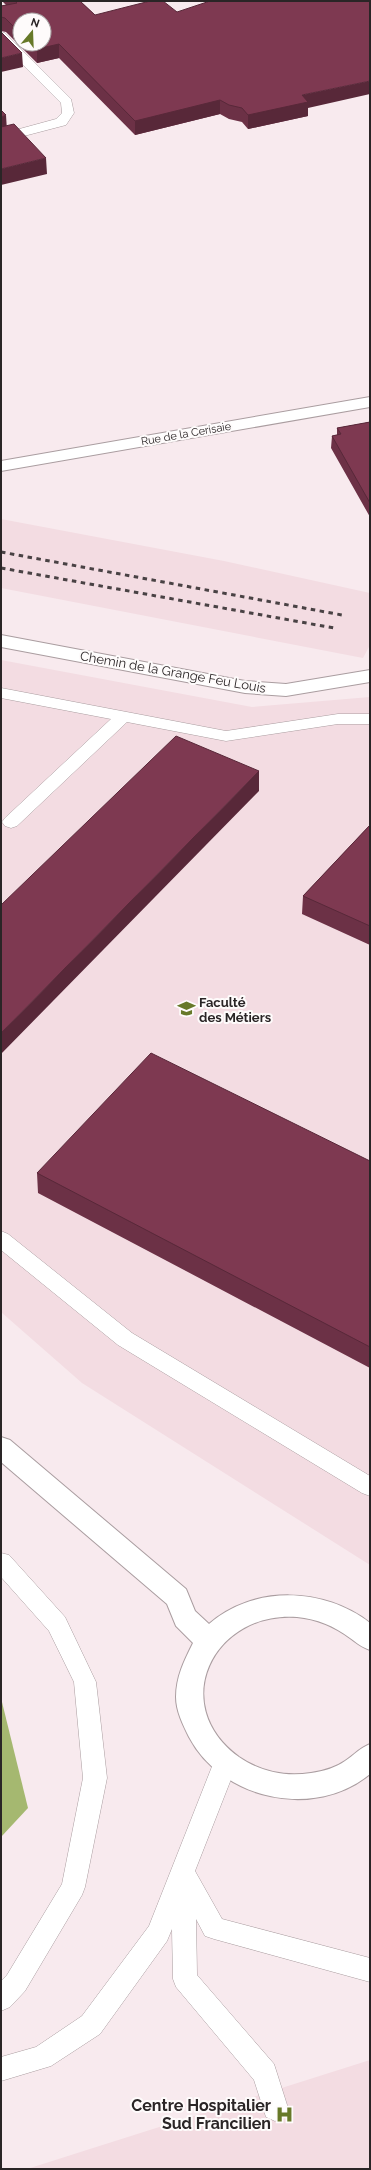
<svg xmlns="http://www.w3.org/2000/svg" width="371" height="2170" viewBox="0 0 371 2170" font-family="Raleway,sans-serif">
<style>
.built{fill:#f3dce2}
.forest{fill:#a5b870}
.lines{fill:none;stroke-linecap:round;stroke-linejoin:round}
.service-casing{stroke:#aa9da0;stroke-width:1}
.minor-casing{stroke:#aa9da0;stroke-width:2}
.tertiary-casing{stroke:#aa9da0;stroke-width:2}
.service{fill:#fff;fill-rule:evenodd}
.minor{fill:#fff;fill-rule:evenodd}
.tertiary{fill:#fff;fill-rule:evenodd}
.rail{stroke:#494244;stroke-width:3;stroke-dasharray:4.5 4.5;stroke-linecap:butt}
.wall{fill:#6c3146;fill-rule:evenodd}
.shaded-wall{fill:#582839}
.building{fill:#7e3951;stroke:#582839}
.labels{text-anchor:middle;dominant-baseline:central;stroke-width:4;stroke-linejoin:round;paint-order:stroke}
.far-street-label{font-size:11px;fill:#2a2526;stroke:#fefbfb}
.street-label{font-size:13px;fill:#2a2526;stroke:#fefbfb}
.poi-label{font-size:13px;font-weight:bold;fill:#2a2526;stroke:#fefbfb;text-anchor:start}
.near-poi-label{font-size:16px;font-weight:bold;fill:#2a2526;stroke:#fefbfb;text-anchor:end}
</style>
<rect width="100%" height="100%" fill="#f8eaee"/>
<path class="built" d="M 1,519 L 224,561 L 370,593 L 370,645 L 363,658 L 1,588 Z
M 1,660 L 252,707 L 370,697 L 370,1565 L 82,1383 L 1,1312 Z
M 370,2060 L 370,2169 L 27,2169 Z"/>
<path class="forest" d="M 1,1698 L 28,1808 L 1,1837 Z"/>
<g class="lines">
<defs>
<path id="service" d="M 1,32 L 5,33 L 71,99 L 74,113 L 66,125 L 1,142 L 1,134 L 56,119 L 62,113 L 61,103 L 1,43 Z
M 1,688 L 226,731 L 338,714 L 370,714 L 370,724 L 338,724 L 226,741 L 127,722 L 17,826 L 11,828 L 5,826 L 2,822 L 5,818 L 111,719 L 1,698 Z
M 1,1231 L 8,1234 L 132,1333 L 370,1476 L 370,1496 L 362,1493 L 118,1345 L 1,1250 Z
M 1,1553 L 9,1555 L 65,1617 L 96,1682 L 107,1778 L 85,1887 L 82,1895 L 25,1991 L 10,2007 L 1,2011 L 1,1981 L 7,1975 L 62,1884 L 83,1778 L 74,1682 L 49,1631 L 1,1577 Z
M 225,1754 L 233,1757 L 237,1764 L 195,1871 L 222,1919 L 370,1958 L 370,1982 L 214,1939 L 205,1936 L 196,1919 L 197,1975 L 274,2064 L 288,2108 L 284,2117 L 275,2121 L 266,2117 L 254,2080 L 176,1987 L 173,1979 L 172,1929 L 167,1941 L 100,2034 L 51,2066 L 1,2081 L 1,2057 L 36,2047 L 82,2016 L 149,1926 L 213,1764 L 217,1757 Z"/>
<path id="minor" d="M 370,397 L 370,407 L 1,471 L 1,461 Z
M 1,635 L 245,681 L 286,684 L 370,670 L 370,682 L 286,696 L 245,693 L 1,647 Z"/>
<path id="tertiary" d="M 1,1437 L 10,1440 L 186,1589 L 195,1611 L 209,1624 C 253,1585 324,1587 370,1623 L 370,1650 C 361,1647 357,1643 350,1638 C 334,1626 317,1619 297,1617 C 213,1611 167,1705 239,1757 C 261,1772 285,1777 311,1773 C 324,1771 335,1768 345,1761 C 354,1755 360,1748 370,1744 L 370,1774 C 315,1820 222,1800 189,1737 C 183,1725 176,1711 176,1697 C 176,1677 184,1661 193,1643 L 176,1626 L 167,1604 L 1,1462 Z"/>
</defs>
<use href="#service" class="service-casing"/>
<use href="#minor" class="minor-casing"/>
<use href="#tertiary" class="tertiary-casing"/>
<use href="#service" class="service"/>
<use href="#minor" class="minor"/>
<use href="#tertiary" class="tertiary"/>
<path class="rail" d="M 1,552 L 342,615
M 1,568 L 334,628"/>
</g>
<path class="wall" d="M 2,1 L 80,1 L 95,15 L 177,12 L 308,108 L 308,116 L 248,129 L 242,122 L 229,119 L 220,114 L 135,135 L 59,58 L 37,63 L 6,32 L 1,31 L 1,6 L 6,5 ZM 20,20 L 44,44 L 20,44 Z
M 370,422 L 370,517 L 331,448 L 332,436 L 337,435 L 337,428 Z
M 370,825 L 370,945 L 302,914 L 303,896 Z
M 370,1161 L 370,1368 L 38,1193 L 37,1173 Z"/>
<path class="shaded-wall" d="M 59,44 L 59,58 L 37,63 L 37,49 Z
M 22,53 L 23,67 L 1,72 L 1,58 Z
M 370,81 L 370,94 L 308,108 L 308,116 L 248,129 L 248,115 L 302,95 Z
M 220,100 L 220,114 L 135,135 L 135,121 Z
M 6,115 L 7,131 L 1,133 L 1,117 Z
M 46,158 L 47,174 L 1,185 L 1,169 Z
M 259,771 L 259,791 L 1,1054 L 1,1033 Z"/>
<path class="building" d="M 15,1 L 80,1 L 95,15 L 150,1 L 163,1 L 177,12 L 210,1 L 370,1 L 370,81 L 302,95 L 308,102 L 248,115 L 242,108 L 229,105 L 220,100 L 135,121 L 59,44 L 37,49 L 31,44 L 44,44 L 44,20 L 20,20 L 20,33 L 5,18 L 1,17 L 1,6 L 17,3 Z
M 1,32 L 22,53 L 1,58 Z
M 1,110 L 6,115 L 1,117 Z
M 14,124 L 46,158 L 1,169 L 1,127 Z
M 370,422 L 370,503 L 332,436 L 341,434 L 337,428 Z
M 176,736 L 259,771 L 1,1033 L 1,905 Z
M 370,825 L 370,926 L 303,896 Z
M 151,1053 L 370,1161 L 370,1347 L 37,1173 Z"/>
<defs>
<symbol id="school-bare" viewBox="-9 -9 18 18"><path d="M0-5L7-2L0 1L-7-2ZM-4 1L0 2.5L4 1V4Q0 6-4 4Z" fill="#677929" stroke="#fefbfb" stroke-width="2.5" paint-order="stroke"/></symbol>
<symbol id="hospital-bare" viewBox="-9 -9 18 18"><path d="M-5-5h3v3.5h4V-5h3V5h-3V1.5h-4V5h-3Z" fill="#677929" stroke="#fefbfb" stroke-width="2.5" paint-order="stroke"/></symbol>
</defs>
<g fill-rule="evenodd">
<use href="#school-bare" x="174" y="996" width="25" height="25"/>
<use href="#hospital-bare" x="272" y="2102" width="25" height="25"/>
</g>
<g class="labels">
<g class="far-street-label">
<text transform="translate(186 434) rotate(-10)">Rue de la Cerisaie</text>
</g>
<g class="street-label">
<text transform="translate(173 672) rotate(10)">Chemin de la Grange Feu Louis</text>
</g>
<g class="poi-label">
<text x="199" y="1002">Faculté<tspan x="199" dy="15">des Métiers</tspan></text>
</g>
<g class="near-poi-label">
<text x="271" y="2105">Centre Hospitalier<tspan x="271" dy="18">Sud Francilien</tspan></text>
</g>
</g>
<rect width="371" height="2170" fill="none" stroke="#2a2526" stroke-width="4"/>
<g transform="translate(32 32) rotate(19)"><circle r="19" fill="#fefbfb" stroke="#a9a5a6"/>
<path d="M0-3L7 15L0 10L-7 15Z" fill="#677929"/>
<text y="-6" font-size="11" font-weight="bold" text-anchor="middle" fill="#2a2526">N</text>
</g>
</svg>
